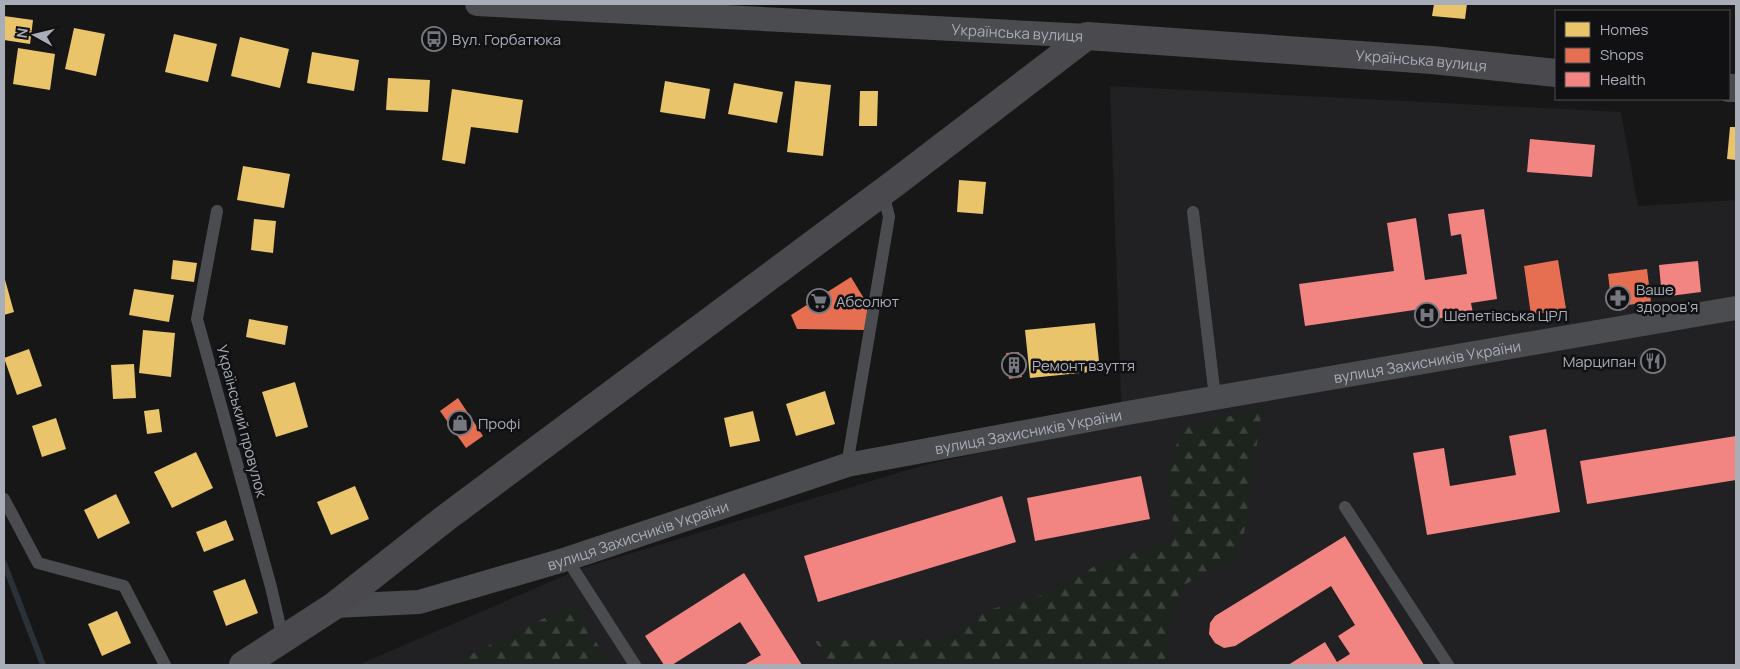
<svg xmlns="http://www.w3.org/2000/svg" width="1740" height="669" viewBox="0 0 1740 669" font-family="Manrope,sans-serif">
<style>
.built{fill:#212123}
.forest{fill:url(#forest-firs)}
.homes{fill:#e9c46a}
.shops{fill:#e76f51}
.health{fill:#f28482}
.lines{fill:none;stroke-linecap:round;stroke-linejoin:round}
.stream{stroke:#2a3239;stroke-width:6}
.lane{stroke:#4b4c50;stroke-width:12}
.street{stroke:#4b4c50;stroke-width:24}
.secondary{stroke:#4a4a4e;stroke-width:28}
.labels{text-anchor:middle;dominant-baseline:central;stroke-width:5;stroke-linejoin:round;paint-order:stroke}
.street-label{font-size:15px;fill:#a8adb8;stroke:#111113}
.poi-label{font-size:15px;fill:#a8adb8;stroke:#111113;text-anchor:start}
</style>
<defs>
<pattern id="forest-firs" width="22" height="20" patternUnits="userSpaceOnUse" patternTransform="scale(1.25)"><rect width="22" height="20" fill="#1d241e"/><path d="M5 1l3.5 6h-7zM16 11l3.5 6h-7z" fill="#3b413d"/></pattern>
</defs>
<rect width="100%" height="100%" fill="#171717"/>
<path class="built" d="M 1110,86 L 1621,112 L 1638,206 L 1736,200 L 1736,665 L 358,665 L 582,568 L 928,464 L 1122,424 Z"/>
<path class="forest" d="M 1262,409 L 1241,554 L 1182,586 L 1168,629 L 1172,665 L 831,665 L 815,641 L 951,639 L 985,611 L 1046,594 L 1102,562 L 1153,547 L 1175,534 L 1165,470 L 1185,426 Z
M 573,604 L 610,665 L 449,665 Z"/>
<path class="homes" d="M 1434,4 L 1467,4 L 1465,19 L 1432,16 Z
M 4,16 L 33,20 L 30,44 L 4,40 Z
M 74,28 L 105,34 L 96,76 L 65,69 Z
M 174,34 L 217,44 L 208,82 L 165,72 Z
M 240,37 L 289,49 L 280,88 L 231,76 Z
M 18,48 L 55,54 L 50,90 L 13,84 Z
M 312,52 L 359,60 L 354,91 L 307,83 Z
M 388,78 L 430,80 L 428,112 L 386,110 Z
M 665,81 L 710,89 L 705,119 L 660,112 Z
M 795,81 L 831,85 L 823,156 L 787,152 Z
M 734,83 L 783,92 L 777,123 L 728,114 Z
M 452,89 L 523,100 L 518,133 L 471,127 L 465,164 L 442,160 Z
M 860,91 L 878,91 L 877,126 L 859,126 Z
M 1730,127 L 1736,127 L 1736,160 L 1727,159 Z
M 243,166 L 290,174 L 284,208 L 237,200 Z
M 959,180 L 986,182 L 983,214 L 957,212 Z
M 254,219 L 276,221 L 273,253 L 251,250 Z
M 173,260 L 197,263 L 194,282 L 171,279 Z
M 4,276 L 14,312 L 4,315 Z
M 134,289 L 174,295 L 169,322 L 129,315 Z
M 249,319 L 288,326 L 285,345 L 246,337 Z
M 1095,323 L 1100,371 L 1030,378 L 1025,330 Z
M 143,330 L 175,333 L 171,377 L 139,373 Z
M 29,349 L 42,386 L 17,395 L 4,358 Z
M 134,364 L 136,398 L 113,399 L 111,365 Z
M 295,382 L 308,427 L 276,437 L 262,392 Z
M 825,391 L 835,424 L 796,436 L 786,404 Z
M 159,409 L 162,432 L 147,434 L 144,411 Z
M 753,411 L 760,441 L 730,447 L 724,418 Z
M 56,418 L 66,449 L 42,457 L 32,426 Z
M 196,452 L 213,488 L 172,508 L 154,472 Z
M 355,486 L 369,519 L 331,535 L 317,502 Z
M 116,494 L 130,523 L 98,539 L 84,510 Z
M 226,520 L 234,540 L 204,552 L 196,532 Z
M 245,579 L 258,613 L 226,626 L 213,591 Z
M 117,611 L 131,643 L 102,656 L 88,624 Z"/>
<path class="shops" d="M 1558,260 L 1566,309 L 1531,315 L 1524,266 Z
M 1647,269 L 1651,302 L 1612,307 L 1608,274 Z
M 851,277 L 868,305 L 865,330 L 797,329 L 791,315 Z
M 1019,352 L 1022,377 L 1009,379 L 1006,353 Z
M 458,398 L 483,436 L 466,448 L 440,411 Z"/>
<path class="health" d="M 1530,139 L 1595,145 L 1592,177 L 1527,172 Z
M 1484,209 L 1497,299 L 1471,303 L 1473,313 L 1423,321 L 1421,309 L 1305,326 L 1299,284 L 1394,271 L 1387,223 L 1416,218 L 1425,280 L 1467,274 L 1461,234 L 1451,236 L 1448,214 Z
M 1698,261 L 1701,292 L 1662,297 L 1659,265 Z
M 1546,429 L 1560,512 L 1427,535 L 1413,453 L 1444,448 L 1450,486 L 1516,475 L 1509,436 Z
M 1736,436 L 1736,480 L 1587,504 L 1580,461 Z
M 1141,476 L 1150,519 L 1035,541 L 1027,498 Z
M 1002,496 L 1016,542 L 818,602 L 804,556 Z
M 1345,536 L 1424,665 L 1288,665 L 1325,642 L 1337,662 L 1350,654 L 1338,636 L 1355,625 L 1331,586 L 1235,646 L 1224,648 L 1215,643 L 1209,634 L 1210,623 L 1215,616 Z
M 744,573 L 802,665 L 744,665 L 761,655 L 740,622 L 672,665 L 664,665 L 645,636 Z"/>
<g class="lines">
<path class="stream" d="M 4,563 L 43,665"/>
<path class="lane" d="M 217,211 L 197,319 L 271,587 L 283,639
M 1193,212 L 1215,397
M 847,465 L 889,217 L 883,192
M 4,499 L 38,563 L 124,586 L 165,665
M 1345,507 L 1448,665
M 567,559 L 635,665"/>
<g class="street">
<path id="s1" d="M 477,4 L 1087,36"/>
<path id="s2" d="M 334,606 L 419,602 L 567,559 L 847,465 L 1127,413 L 1736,308"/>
</g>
<g class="secondary">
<path d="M 1729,88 L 1736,88"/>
<path id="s3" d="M 243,665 L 334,606 L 443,520 L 895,183 L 1087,36 L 1432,60 L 1556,73"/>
</g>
</g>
<defs>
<symbol id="bus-ring" viewBox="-11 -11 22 22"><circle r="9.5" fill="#111113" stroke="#757880" stroke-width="1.5"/><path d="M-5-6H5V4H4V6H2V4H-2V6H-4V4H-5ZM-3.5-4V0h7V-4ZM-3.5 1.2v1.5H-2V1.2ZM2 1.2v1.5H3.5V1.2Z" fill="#757880"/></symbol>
<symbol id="pharmacy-ring" viewBox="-11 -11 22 22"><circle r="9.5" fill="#111113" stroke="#757880" stroke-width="1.5"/><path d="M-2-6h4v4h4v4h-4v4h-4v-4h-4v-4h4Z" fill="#757880"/></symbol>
<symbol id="supermarket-ring" viewBox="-11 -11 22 22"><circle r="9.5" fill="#111113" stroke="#757880" stroke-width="1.5"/><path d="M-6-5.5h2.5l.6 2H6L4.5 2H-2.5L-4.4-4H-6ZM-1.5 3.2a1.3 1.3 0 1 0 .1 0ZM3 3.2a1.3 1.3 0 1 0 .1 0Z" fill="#757880"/></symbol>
<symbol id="hospital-ring" viewBox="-11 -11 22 22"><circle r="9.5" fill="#111113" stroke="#757880" stroke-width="1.5"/><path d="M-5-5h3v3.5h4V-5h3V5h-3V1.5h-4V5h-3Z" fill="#757880"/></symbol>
<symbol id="restaurant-ring" viewBox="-11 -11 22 22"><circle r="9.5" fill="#111113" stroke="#757880" stroke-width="1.5"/><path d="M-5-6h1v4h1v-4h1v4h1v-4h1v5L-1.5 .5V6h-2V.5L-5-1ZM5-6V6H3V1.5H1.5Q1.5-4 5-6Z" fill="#757880"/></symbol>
<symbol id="building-ring" viewBox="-11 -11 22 22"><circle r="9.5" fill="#111113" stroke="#757880" stroke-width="1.5"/><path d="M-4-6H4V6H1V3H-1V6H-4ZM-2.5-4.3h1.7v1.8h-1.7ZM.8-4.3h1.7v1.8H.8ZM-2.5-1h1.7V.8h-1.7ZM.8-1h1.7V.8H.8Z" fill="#757880"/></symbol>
<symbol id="shop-ring" viewBox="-11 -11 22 22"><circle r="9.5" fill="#111113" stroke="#757880" stroke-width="1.5"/><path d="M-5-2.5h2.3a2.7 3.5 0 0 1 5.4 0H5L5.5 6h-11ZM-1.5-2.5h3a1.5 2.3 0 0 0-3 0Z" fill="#757880"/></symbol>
</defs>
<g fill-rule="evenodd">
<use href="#bus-ring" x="420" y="25" width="28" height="28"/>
<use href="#pharmacy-ring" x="1604" y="284" width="28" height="28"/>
<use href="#supermarket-ring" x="805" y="287" width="28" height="28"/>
<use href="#hospital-ring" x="1413" y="301" width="28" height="28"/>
<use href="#restaurant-ring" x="1639" y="347" width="28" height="28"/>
<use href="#building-ring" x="1000" y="351" width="28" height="28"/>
<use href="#shop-ring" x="446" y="409" width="28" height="28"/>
</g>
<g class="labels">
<g class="street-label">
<text stroke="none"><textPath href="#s1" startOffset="541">Українська вулиця</textPath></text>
<text stroke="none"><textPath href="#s3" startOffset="1388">Українська вулиця</textPath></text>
<text stroke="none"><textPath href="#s2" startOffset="1124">вулиця Захисників України</textPath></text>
<text transform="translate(242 421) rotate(75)">Український провулок</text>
<text stroke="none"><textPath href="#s2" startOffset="719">вулиця Захисників України</textPath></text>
<text stroke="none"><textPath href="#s2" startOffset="314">вулиця Захисників України</textPath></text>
</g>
<g class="poi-label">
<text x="452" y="39">Вул. Горбатюка</text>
<text x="1636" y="289">Ваше<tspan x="1636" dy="17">здоров'я</tspan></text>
<text x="836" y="301">Абсолют</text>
<text x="1444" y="315">Шепетівська ЦРЛ</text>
<text x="1636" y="361" text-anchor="end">Марципан</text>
<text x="1032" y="365">Ремонт взуття</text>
<text x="478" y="423">Профі</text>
</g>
</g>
<rect width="1740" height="669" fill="none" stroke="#a8adb8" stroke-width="10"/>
<rect x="1555" y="10" width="175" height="90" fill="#111113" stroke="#4d4f55"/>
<rect x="1565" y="22" width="25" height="15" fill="#e9c46a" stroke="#4d4f55"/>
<text x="1600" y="35" font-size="15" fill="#a8adb8">Homes</text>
<rect x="1565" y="48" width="25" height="15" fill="#e76f51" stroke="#4d4f55"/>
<text x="1600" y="60" font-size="15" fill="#a8adb8">Shops</text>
<rect x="1565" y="72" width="25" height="15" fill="#f28482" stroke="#4d4f55"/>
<text x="1600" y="85" font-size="15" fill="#a8adb8">Health</text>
<g transform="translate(35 35) rotate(278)" stroke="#111113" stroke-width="4" paint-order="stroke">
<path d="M0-4L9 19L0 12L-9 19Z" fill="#a8adb8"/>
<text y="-8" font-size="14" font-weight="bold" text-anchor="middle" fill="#a8adb8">N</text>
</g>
</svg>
